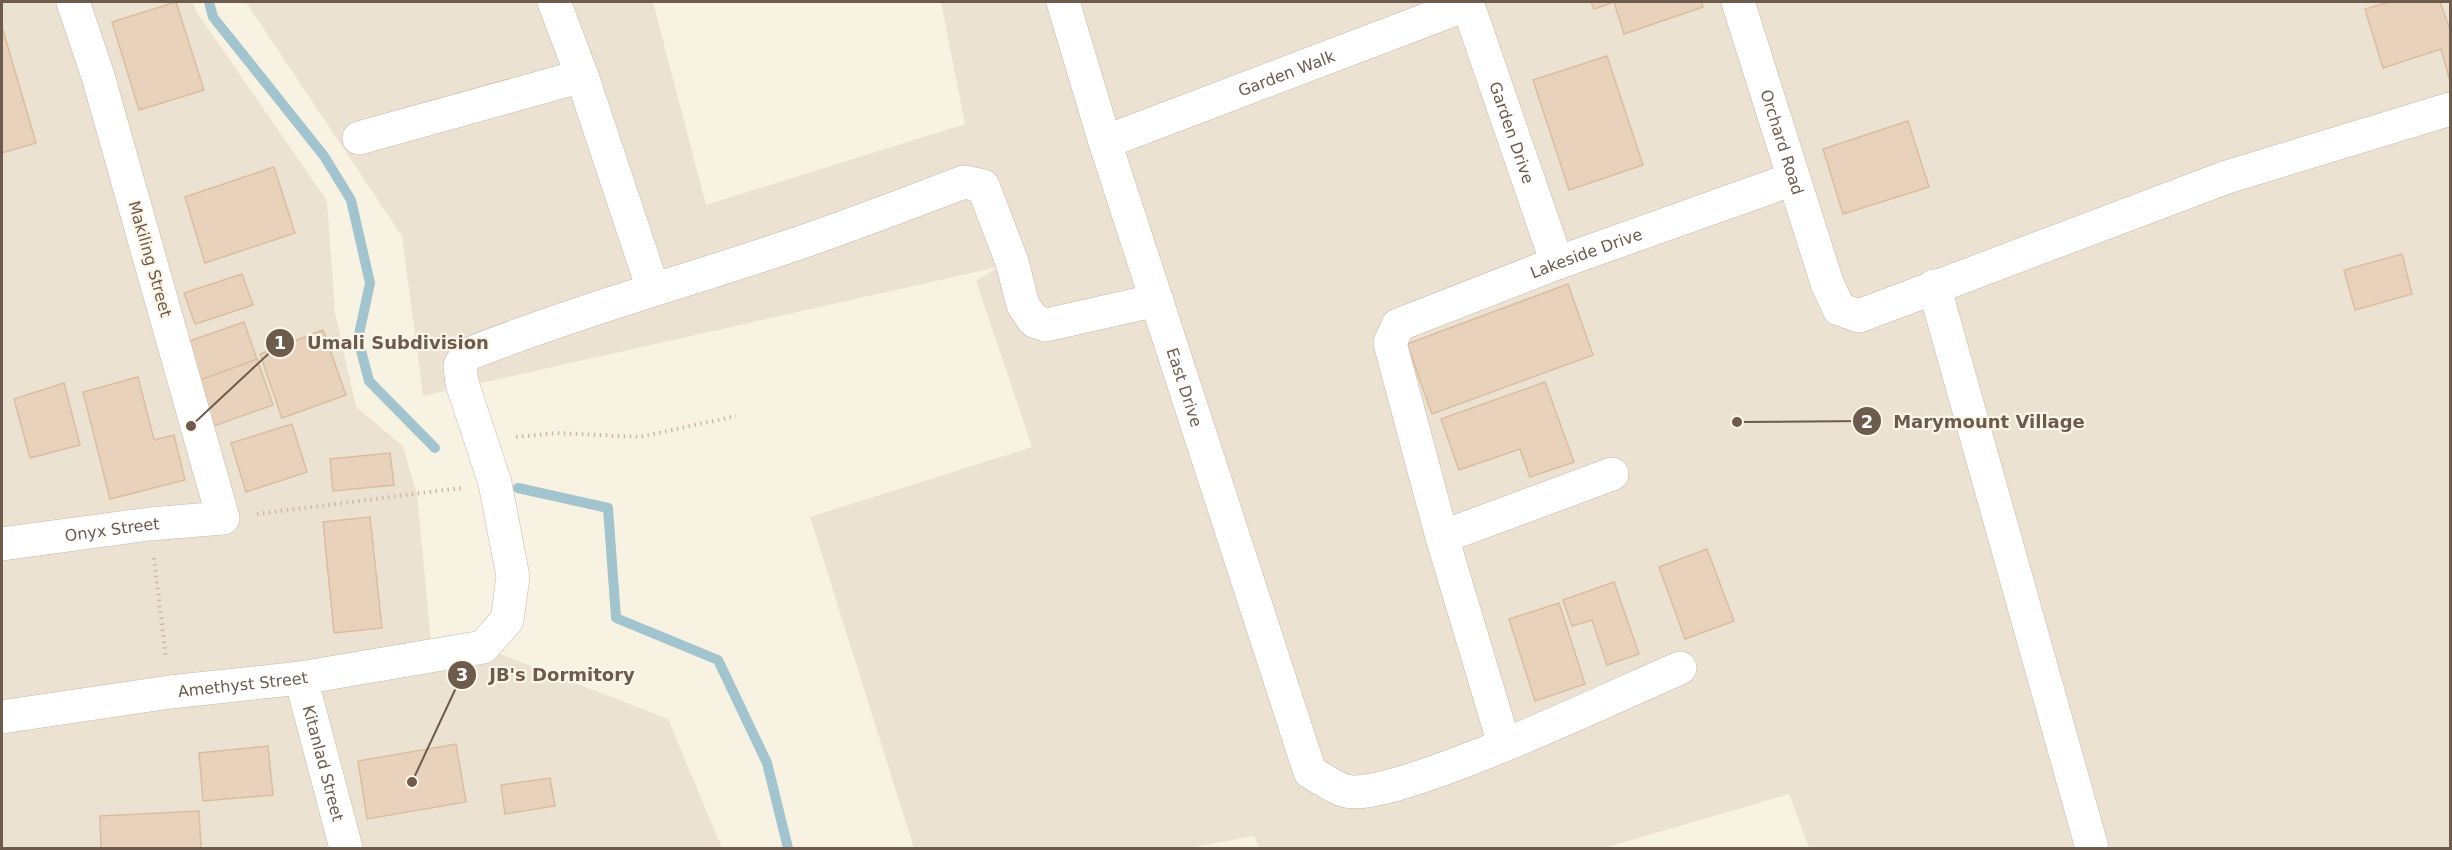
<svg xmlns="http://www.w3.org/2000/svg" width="2452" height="850" viewBox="0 0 2452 850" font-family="'DejaVu Sans',sans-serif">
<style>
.residential{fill:#ece2d1}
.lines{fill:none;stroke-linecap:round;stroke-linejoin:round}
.stream{stroke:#a2c4cf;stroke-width:10}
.building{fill:#e8d2bc;stroke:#dabda1;stroke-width:1.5}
.minor-casing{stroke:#c5b9a9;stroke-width:34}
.path{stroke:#ceb8a2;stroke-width:4;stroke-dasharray:1.5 4.5;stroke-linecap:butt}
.minor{stroke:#fff;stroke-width:33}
.labels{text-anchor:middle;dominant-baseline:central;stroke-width:4.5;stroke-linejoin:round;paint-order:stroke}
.street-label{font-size:16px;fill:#6d5b4d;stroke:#fcf6e9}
.leader{fill:none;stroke:#6d5b4d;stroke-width:2}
.callout-dot{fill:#6d5b4d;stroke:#fcf6e9;stroke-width:2}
.mark-label{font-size:18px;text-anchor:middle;font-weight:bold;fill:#fff}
.callout-label{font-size:18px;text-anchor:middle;font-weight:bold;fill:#6d5b4d;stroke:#fcf6e9;stroke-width:4.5;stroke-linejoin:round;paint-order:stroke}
</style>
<rect width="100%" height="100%" fill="#f8f2e3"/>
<path class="residential" d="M 2,2 L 193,2 L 196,11 L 327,201 L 335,313 L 356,407 L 403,446 L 417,495 L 431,642 L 503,655 L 668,719 L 722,848 L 2,848 Z
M 246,2 L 653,2 L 706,205 L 965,124 L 941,2 L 2450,2 L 2450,848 L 1809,848 L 1789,794 L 1604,848 L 1259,848 L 1254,836 L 1188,848 L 914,848 L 810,517 L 1032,447 L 976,281 L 998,267 L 423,396 L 402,236 Z"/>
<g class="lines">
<path class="stream" d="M 209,2 L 213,17 L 324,156 L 351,200 L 370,283 L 358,339 L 369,381 L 435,448
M 518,488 L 608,508 L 616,618 L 718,660 L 767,763 L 788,848"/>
</g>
<path class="building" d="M 176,2 L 204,90 L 139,110 L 112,22 Z
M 1591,2 L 1701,2 L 1703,7 L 1624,34 L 1614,2 L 1594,9 Z
M 2389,2 L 2440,2 L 2450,30 L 2450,81 L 2441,49 L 2383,68 L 2365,9 Z
M 2,27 L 36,143 L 2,153 Z
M 1607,56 L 1643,165 L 1569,190 L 1533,80 Z
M 1908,121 L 1929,187 L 1843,214 L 1823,149 Z
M 274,167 L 295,233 L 205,263 L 185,197 Z
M 2402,254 L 2412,294 L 2355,310 L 2344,270 Z
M 242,274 L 253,305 L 195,324 L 184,293 Z
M 1568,284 L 1593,355 L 1432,414 L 1407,344 Z
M 244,322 L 257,359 L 192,383 L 178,345 Z
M 323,330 L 346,395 L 282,418 L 260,354 Z
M 257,359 L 273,405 L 208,428 L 192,383 Z
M 138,377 L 154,440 L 174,435 L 185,480 L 110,499 L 83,392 Z
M 1545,382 L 1574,462 L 1530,477 L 1520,449 L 1459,470 L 1441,419 Z
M 64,383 L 80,445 L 30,458 L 14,399 Z
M 292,424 L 307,472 L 246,492 L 231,443 Z
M 390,453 L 394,485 L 333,491 L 330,459 Z
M 370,517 L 382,628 L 334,633 L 323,522 Z
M 1707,549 L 1734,621 L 1685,639 L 1659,567 Z
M 1614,582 L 1639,654 L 1607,665 L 1592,620 L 1572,626 L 1563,600 Z
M 1559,603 L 1585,684 L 1535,701 L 1509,619 Z
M 456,744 L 466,802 L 367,819 L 358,761 Z
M 268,746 L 273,795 L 203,801 L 199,753 Z
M 550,778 L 555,806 L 505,814 L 501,785 Z
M 199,811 L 201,848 L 101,848 L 100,816 Z"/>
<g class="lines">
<defs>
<g id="minor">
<path d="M 554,2 L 582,76 L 653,289"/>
<path id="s1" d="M 1063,2 L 1105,142 L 1310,772 C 1321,778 1334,788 1346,791 C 1393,803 1623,692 1680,668"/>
<path id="s2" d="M 1467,2 L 1557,263"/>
<path id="s3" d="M 1738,2 L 1827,283 L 1839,309 L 1859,316 L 2227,177 L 2450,109"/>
<path d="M 359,138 L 582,76"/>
<path id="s4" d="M 1105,142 L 1468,4"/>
<path d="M 1934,286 L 2092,848"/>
<path d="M 1442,537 L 1612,474"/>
<path id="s5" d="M 2,544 L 150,524 L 223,518 L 98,76 L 73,2"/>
<path id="s6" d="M 301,678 L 346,848"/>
<path id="s7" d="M 2,717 L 170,692 L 301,678 L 483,647 L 507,620 L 513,577 L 495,483 L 462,383 L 460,366 L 466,355 C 569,314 676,284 781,249 C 842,229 903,205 964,182 L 983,186 L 1012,262 L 1023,305 L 1034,321 L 1046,325 L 1157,300"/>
<path id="s8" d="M 1504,744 L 1442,537 L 1390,343 L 1398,325 L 1557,263 L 1793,179"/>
</g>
</defs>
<use href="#minor" class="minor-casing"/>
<path class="path" d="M 516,437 L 557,433 L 640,437 L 736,416
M 257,514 L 461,488
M 154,558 L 166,658"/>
<use href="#minor" class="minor"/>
</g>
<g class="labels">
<g class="street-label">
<text stroke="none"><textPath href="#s4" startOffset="194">Garden Walk</textPath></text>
<text stroke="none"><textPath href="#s2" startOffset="138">Garden Drive</textPath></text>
<text stroke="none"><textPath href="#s3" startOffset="147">Orchard Road</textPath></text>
<text stroke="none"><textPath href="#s8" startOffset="638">Lakeside Drive</textPath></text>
<text transform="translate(150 259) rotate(74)">Makiling Street</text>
<text stroke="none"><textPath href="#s1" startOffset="404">East Drive</textPath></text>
<text stroke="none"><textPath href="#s5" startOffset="111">Onyx Street</textPath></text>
<text stroke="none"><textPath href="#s7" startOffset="243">Amethyst Street</textPath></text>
<text stroke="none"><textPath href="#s6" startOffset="88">Kitanlad Street</textPath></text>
</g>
</g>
<path class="leader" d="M191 426L280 343M1737 422L1867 421M412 782L462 675"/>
<g class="callout-dot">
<circle cx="191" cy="426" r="6"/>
<circle cx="1737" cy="422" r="6"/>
<circle cx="412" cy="782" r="6"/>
<circle cx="280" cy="343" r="15"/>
<circle cx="1867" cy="421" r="15"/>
<circle cx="462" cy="675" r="15"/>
</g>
<g class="mark-label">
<text x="280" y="349">1</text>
<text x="1867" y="428">2</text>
<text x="462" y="681">3</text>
</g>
<g class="callout-label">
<text x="398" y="349">Umali Subdivision</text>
<text x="1989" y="428">Marymount Village</text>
<text x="562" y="681">JB's Dormitory</text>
</g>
<rect width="2452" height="850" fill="none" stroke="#6d5b4d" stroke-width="6"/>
</svg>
